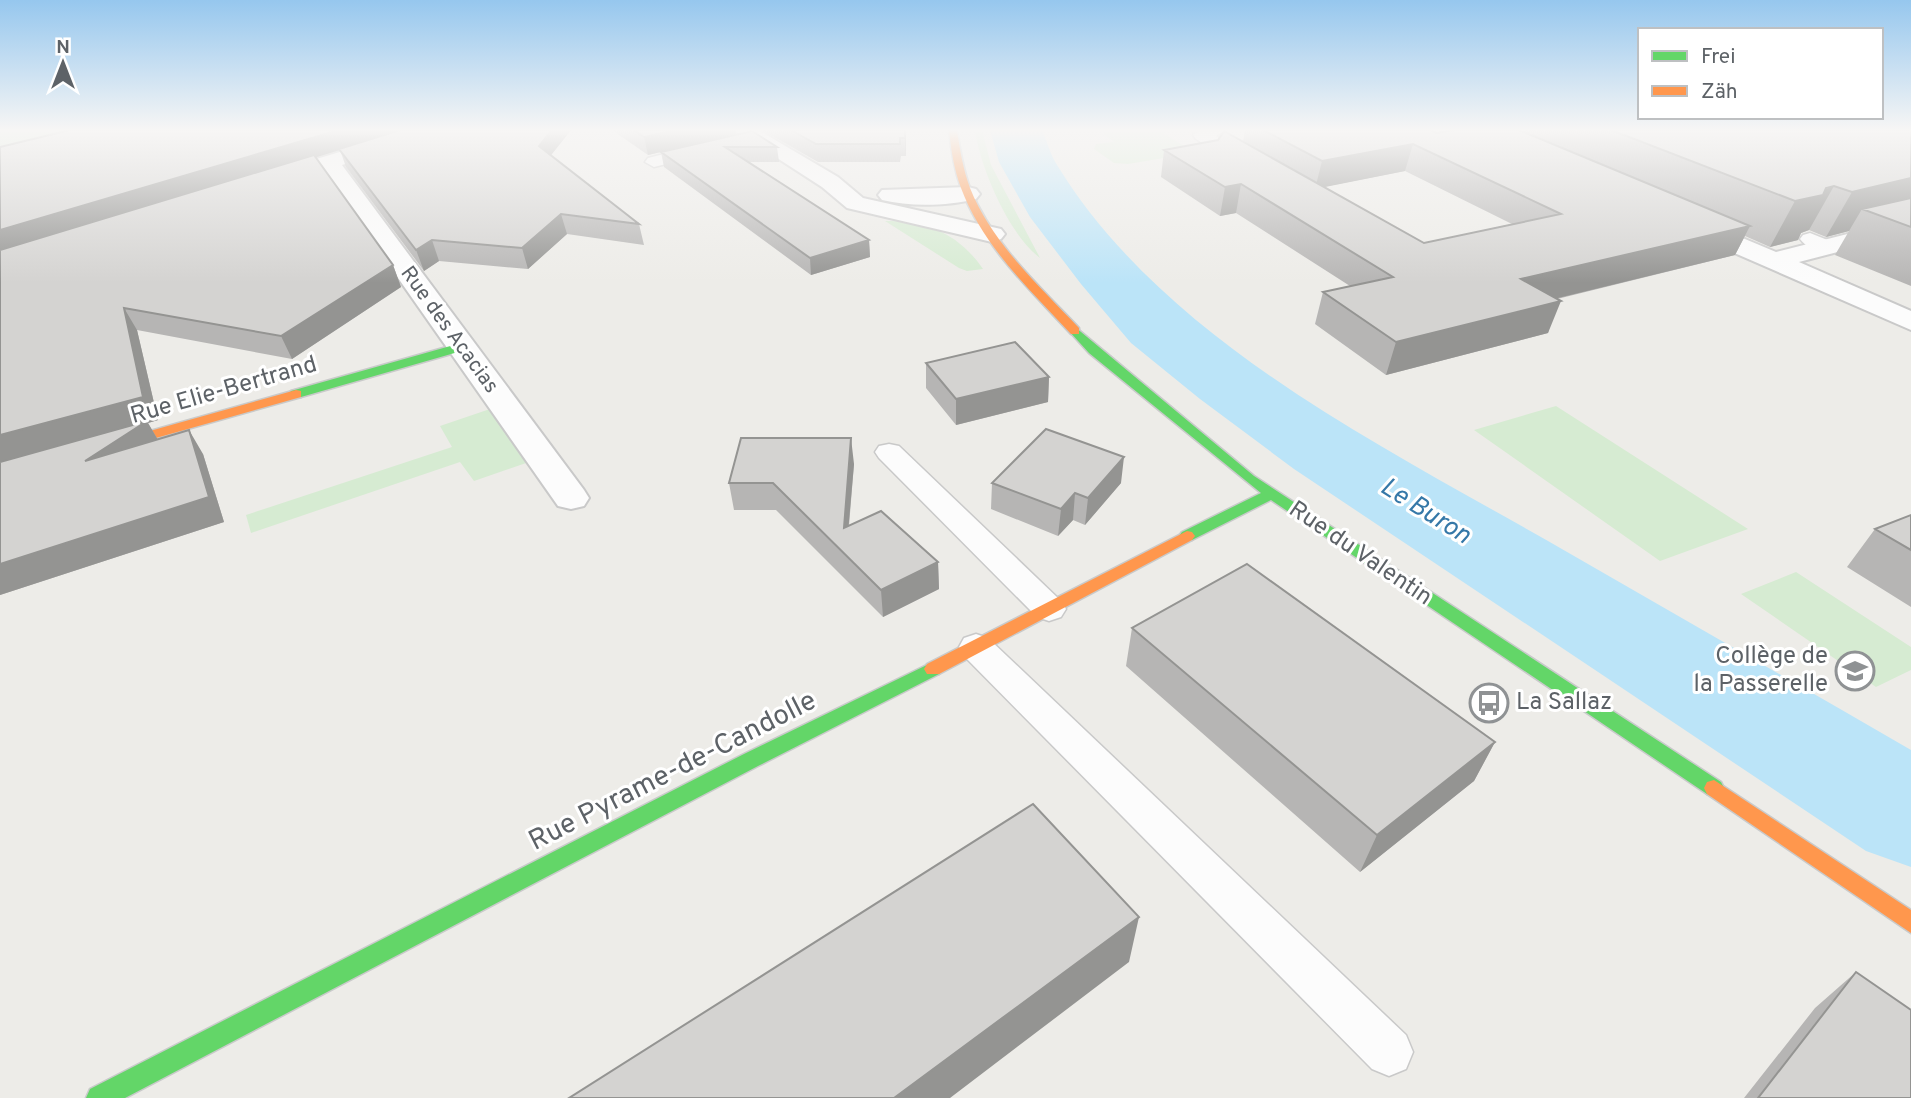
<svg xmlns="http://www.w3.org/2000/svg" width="1911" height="1098" viewBox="0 0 1911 1098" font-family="Overpass,sans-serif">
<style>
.green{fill:#d6ebd2}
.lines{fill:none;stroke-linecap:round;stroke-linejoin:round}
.river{fill:#bbe4f8;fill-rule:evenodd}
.lane-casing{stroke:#c9c9c9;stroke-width:3}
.street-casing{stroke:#c9c9c9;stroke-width:4}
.fast-casing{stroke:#c9caca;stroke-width:3}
.slow-casing{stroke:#c9caca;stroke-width:3}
.lane{fill:#fcfcfc;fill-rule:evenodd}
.street{fill:#fcfcfc;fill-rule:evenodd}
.fast{fill:#63d668;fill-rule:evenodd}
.slow{fill:#ff974d;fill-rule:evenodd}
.wall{fill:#b6b5b4;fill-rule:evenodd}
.shaded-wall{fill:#949492}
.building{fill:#d4d3d1;stroke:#949492;stroke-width:2}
.labels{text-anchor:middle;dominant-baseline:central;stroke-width:6;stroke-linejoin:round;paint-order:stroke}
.far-street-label{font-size:21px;fill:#5d6267;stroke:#fff}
.street-label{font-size:24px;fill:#5d6267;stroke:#fff}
.poi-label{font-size:24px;fill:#5d6267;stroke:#fff;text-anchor:end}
.water-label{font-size:26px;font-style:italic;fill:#3578a8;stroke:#fff}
.near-street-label{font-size:28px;fill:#5d6267;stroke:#fff}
</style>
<rect width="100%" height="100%" fill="#edece8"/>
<path class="green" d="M 0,130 L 95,130 L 0,154 Z
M 975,130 L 982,130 L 991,165 L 1040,258 C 1009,235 980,167 975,130 Z
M 1105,130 L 1158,130 L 1189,149 L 1188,154 L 1128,164 L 1114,163 L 1094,149 L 1096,144 L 1114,142 L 1104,134 Z
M 885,221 C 928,221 959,234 983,269 L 967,271 L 959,268 Z
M 1556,406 L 1748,529 L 1660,561 L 1474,430 Z
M 490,409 L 529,462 L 474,481 L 460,462 L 251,533 L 246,515 L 452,447 L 440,426 Z
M 1796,572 L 1911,647 L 1911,670 L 1876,687 L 1741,594 Z"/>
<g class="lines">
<path class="river" d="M 990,130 L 1042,130 C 1047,141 1050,154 1057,165 C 1163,338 1376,443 1548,541 C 1669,611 1790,680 1911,750 L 1911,867 L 1866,851 L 1294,469 L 1200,399 L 1131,343 L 1081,284 L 1030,217 L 999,162 Z"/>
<defs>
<path id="lane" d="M 1201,130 L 1225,130 L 1216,136 L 1255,162 L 1252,166 L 1240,166 L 1196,139 L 1193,135 Z
M 704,144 L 713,149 L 710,153 L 654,167 L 645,162 L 648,158 Z
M 1810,233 L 1835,243 L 1839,247 L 1835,251 C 1824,254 1807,249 1800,239 L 1803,235 Z
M 889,444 L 899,446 L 1061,601 L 1066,609 L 1061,617 L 1049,621 L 1037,617 L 879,458 L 875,452 L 879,446 Z
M 976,634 L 988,638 L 1406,1035 L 1413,1052 L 1406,1069 L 1389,1076 L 1372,1069 L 964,656 L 959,647 L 964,638 Z"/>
<path id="street" d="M 413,130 L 443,130 L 440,134 L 342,165 L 584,490 L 589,498 L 584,506 L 571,509 L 558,506 L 323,171 L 271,187 L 263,185 L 260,180 L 263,175 Z
M 734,130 L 758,130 L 838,177 L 863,198 L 1001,229 L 1005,234 L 1001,239 L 992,242 L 847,208 L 822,187 Z
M 968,187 L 976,189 L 980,194 L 976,199 C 948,206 910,207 882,200 L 878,195 L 882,190 Z
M 1911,218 L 1911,233 L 1799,262 L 1911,311 L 1911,330 L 1684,231 L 1681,226 L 1684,221 L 1693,219 L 1702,221 L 1776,252 Z"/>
<path id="fast" d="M 1075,327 L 1254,476 L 1721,782 L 1724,788 L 1721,794 L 1714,796 L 1707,794 L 1271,500 L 1192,540 L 1182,540 L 1179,536 L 1182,532 L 1261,493 L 1089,353 L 1069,331 Z
M 461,343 L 465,344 L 465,350 L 301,397 L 291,397 L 289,394 L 291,391 Z
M 933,662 L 939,664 L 942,669 L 939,674 L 758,766 L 125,1098 L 86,1098 L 90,1089 L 744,754 Z"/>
<path id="slow" d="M 949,130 L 957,130 C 960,150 963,169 970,188 C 992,243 1039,286 1079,328 L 1079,334 L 1071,334 C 1030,290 982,245 961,188 C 954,169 951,150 949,130 Z
M 296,390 L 301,391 L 301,397 L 0,482 L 0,473 Z
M 1187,531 L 1192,532 L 1195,536 L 1192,540 L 939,674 L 927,674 L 924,669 L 927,664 Z
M 1714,780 L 1911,910 L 1911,933 L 1707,794 L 1704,788 L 1707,782 Z"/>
</defs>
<use href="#lane" class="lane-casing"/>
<use href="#street" class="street-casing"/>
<use href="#fast" class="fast-casing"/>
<use href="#slow" class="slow-casing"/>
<use href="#lane" class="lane"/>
<use href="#street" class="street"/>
<use href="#fast" class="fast"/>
<use href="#slow" class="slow"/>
</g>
<path class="wall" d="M 571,130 L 551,155 L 639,224 L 644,245 L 567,234 L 528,269 L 439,261 L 424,271 L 346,167 L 340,150 L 316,157 L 393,265 L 401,287 L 292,359 L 137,330 L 158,420 L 148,423 L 158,440 L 203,454 L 224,522 L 0,595 L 0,147 Z
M 612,130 L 735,130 L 736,134 L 777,147 L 779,162 L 749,162 L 869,240 L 870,257 L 811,275 L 664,167 L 661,152 L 648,155 Z
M 762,130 L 906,130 L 906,156 L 901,156 L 900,162 L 818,162 Z
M 1245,130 L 1430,130 L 1437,133 L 1525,132 L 1526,130 L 1911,130 L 1911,286 L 1835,255 L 1849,231 L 1826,237 L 1809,230 L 1801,233 L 1798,240 L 1770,247 L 1745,236 L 1735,255 L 1557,299 L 1548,333 L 1386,375 L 1315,324 L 1323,292 L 1350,286 L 1236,213 L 1220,216 L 1161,177 L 1164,150 L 1243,142 ZM 1405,171 L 1512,224 L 1424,243 L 1323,187 Z
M 926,363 L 1049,377 L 1048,402 L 956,425 L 926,388 Z
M 854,464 L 849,526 L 938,562 L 939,589 L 883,617 L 776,510 L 734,510 L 729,483 Z
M 992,483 L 1121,483 L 1085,525 L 1073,520 L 1058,536 L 991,509 Z
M 1911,515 L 1911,607 L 1847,567 L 1875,529 Z
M 1132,628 L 1495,742 L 1474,781 L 1360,872 L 1126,666 Z
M 1856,972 L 1911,1098 L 1744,1098 L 1815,1008 Z"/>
<path class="shaded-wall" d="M 339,130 L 405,130 L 0,254 L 0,230 Z
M 552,130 L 571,130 L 544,164 L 539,146 Z
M 676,130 L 735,130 L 736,134 L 648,155 L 644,137 Z
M 905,130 L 906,130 L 906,156 L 905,138 Z
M 1413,144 L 1405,171 L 1315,189 L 1322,161 Z
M 1911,178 L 1911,216 L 1862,209 L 1849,231 L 1826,237 L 1852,192 Z
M 1241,184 L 1236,213 L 1220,216 L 1225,187 Z
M 1834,186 L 1809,230 L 1801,233 L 1798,240 L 1770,247 L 1795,201 Z
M 561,214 L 567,234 L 528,269 L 522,248 Z
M 1750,226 L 1735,255 L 1509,310 L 1521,279 Z
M 432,240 L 439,261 L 424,271 L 416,250 Z
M 869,240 L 870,257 L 811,275 L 810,258 Z
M 393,265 L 401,287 L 292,359 L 281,336 Z
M 1561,301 L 1548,333 L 1386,375 L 1396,342 Z
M 124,308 L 137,330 L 158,420 L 148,423 L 161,445 L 101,485 L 0,464 L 0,435 Z
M 1049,377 L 1048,402 L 956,425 L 956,399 Z
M 189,430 L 203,454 L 224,522 L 0,595 L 0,564 Z
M 851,438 L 854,464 L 846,555 L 844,528 Z
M 1124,457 L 1121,483 L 1085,525 L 1088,498 Z
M 1075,493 L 1073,520 L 1058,536 L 1061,509 Z
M 938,562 L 939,589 L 883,617 L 881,590 Z
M 1495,742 L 1474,781 L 1360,872 L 1377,835 Z
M 1139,917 L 1129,962 L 950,1098 L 894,1098 Z"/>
<path class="building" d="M 70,130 L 339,130 L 0,230 L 0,147 Z
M 400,130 L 552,130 L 539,146 L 639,224 L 561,214 L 522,248 L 432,240 L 416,250 L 339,149 Z
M 634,130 L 676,130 L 644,137 Z
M 791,130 L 905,130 L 905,138 L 900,138 L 900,144 L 816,144 Z
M 1263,130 L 1430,130 L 1437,133 L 1454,130 L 1519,130 L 1750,226 L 1521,279 L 1561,301 L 1396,342 L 1323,292 L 1393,277 L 1241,184 L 1225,187 L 1164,150 L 1218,140 L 1224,131 L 1424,243 L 1561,214 L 1413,144 L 1322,161 Z
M 1611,130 L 1911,130 L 1911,178 L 1852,192 L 1834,186 L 1826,188 L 1823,195 L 1795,201 Z
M 752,131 L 777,147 L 725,147 L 869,240 L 810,258 L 661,152 Z
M 314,155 L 393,265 L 281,336 L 124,308 L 143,397 L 0,435 L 0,250 Z
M 1911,198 L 1911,227 L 1862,209 Z
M 1015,342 L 1049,377 L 956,399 L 926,363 Z
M 147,421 L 85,461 L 189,430 L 209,497 L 0,564 L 0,462 Z
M 1046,429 L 1124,457 L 1088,498 L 1075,493 L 1061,509 L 992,483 Z
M 741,438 L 851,438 L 844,528 L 881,511 L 938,562 L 881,590 L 773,483 L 729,483 Z
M 1911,515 L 1911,550 L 1875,529 Z
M 1247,564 L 1495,742 L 1377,835 L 1132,628 Z
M 1033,804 L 1139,917 L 894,1098 L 569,1098 Z
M 1856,972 L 1911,1010 L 1911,1098 L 1758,1098 Z"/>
<linearGradient id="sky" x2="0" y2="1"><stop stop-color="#96c7ee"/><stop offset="0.46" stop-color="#f7f6f5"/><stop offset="1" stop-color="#f7f6f5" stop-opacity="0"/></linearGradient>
<rect width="1911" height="283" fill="url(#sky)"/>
<defs>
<symbol id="school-ring" viewBox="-11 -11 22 22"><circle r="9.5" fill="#fff" stroke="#8f9294" stroke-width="1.5"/><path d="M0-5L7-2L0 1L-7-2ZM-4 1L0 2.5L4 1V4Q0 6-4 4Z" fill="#8f9294"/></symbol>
<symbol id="bus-ring" viewBox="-11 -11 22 22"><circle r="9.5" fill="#fff" stroke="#8f9294" stroke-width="1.5"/><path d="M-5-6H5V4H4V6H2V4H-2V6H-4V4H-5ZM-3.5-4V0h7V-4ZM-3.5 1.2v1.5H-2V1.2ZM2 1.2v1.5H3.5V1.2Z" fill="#8f9294"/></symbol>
</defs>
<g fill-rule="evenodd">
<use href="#school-ring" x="1833" y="649" width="44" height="44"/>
<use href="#bus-ring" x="1467" y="681" width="44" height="44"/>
</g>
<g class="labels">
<g class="far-street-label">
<text transform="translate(449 330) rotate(54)">Rue des Acacias</text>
</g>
<g class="street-label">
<text transform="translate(224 391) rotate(-16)">Rue Elie-Bertrand</text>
<text transform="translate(1360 554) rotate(34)">Rue du Valentin</text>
</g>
<g class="poi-label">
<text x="1828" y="657">Collège de<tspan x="1828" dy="28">la Passerelle</tspan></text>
<text x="1516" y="703" text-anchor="start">La Sallaz</text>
</g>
<g class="water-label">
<text transform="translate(1425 512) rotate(32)">Le Buron</text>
</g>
<g class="near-street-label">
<text transform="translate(673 772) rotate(-27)">Rue Pyrame-de-Candolle</text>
</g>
</g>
<rect x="1638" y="28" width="245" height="91" fill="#ffffff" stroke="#bec0c2" stroke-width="2"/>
<rect x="1652" y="51" width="35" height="10" fill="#63d668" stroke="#bec0c2" stroke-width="2"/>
<text x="1701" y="63" font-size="21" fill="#5d6267">Frei</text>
<rect x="1652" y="86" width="35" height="10" fill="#ff974d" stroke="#bec0c2" stroke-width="2"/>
<text x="1701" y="98" font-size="21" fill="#5d6267">Zäh</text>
<g transform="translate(63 63)" stroke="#ffffff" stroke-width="5" paint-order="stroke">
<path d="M0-5L12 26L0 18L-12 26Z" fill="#5d6267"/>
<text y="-10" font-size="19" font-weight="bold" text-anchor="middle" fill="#5d6267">N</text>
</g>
</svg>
